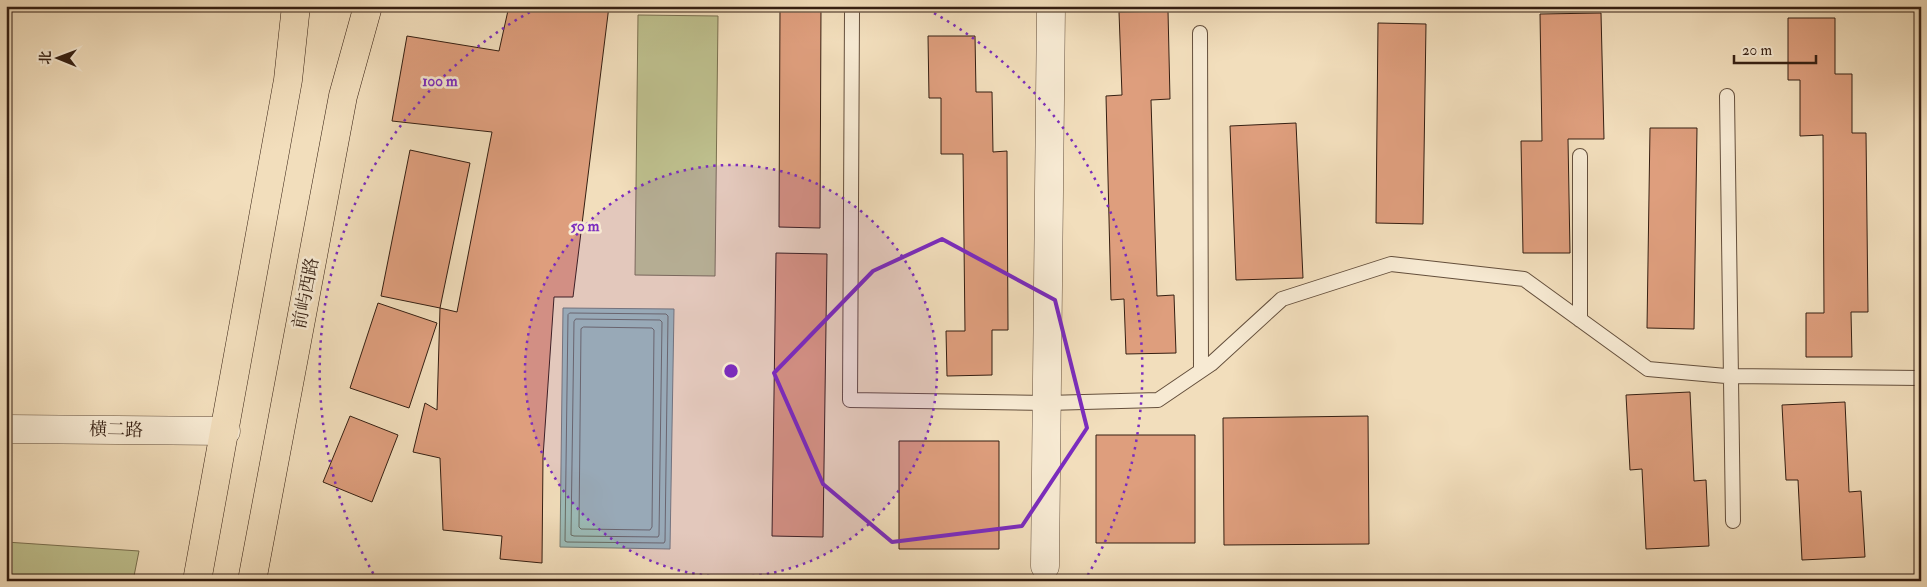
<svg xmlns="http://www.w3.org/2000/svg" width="1927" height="587" viewBox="0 0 1927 587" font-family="'IM FELL Double Pica','Noto Serif SC',serif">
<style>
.green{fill:#bec08e;stroke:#7a7050}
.water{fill:#9cbbb7;stroke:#737d75}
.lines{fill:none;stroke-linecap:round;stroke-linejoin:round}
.shore{stroke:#686d64;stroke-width:1}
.building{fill:#de9e7d;stroke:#351f12}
.service-casing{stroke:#644f3c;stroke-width:16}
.minor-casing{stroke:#644f3c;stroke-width:29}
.primary-casing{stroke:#351f12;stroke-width:29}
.service{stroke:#f7ead3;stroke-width:14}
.minor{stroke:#f7ead3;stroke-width:28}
.primary{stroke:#f2debc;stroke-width:28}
.marked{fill:none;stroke:#7b2cbf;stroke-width:4;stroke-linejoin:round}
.ring{fill:none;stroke:#7b2cbf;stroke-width:2.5;stroke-dasharray:2.5 5}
.labels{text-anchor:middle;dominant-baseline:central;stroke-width:5;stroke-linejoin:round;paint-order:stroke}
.street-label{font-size:18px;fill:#351f12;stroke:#f7ead3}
.centre{fill:#7b2cbf;stroke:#f7ead3;stroke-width:2.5}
.ring-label{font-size:15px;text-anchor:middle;font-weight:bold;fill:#7b2cbf;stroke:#f7ead3;stroke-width:5;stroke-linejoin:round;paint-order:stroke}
</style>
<rect width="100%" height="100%" fill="#f2debc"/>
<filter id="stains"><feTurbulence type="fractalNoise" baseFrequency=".004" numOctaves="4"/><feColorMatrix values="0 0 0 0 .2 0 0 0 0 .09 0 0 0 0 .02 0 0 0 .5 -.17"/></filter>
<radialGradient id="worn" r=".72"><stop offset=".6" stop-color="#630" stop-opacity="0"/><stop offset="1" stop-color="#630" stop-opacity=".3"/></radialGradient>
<path class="green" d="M 638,15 L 718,16 L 715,276 L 635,275 Z
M 6,542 L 139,551 L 133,581 L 6,581 Z"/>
<path class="water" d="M 563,308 L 674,309 L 670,549 L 560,547 Z"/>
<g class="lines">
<path class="shore" d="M 570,313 L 666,314 L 668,316 L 665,541 L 664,543 L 567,542 L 565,541 L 568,315 Z
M 576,319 L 660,320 L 662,322 L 659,535 L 658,537 L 574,536 L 571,535 L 574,322 Z
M 584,327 L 652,328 L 654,330 L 652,527 L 650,530 L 581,529 L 579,527 L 581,329 Z"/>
</g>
<path class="building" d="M 509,6 L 609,6 L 573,297 L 554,297 L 543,457 L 542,563 L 500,559 L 502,536 L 443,530 L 440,458 L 413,452 L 425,403 L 437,410 L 440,308 L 457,312 L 492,132 L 392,121 L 407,36 L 499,51 Z
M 780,6 L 821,6 L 820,228 L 779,227 Z
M 1168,11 L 1170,99 L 1151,100 L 1157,296 L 1174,295 L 1176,353 L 1126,354 L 1124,299 L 1111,300 L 1106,96 L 1122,95 L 1119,12 Z
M 1601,13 L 1604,139 L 1568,139 L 1570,253 L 1523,253 L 1521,141 L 1542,141 L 1540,14 Z
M 1788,18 L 1835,18 L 1835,74 L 1852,74 L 1852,133 L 1866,133 L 1868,312 L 1851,312 L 1852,357 L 1806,357 L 1806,313 L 1824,313 L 1823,135 L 1800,136 L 1800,80 L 1788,80 Z
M 1378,23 L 1426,24 L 1423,224 L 1376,223 Z
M 928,36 L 975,36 L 976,92 L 992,92 L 993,152 L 1007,151 L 1008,330 L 992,330 L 992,375 L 947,376 L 946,331 L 965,331 L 963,154 L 941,154 L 941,98 L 929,98 Z
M 1296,123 L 1303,278 L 1236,280 L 1230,126 Z
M 1650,128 L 1697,128 L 1694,329 L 1647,328 Z
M 410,150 L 470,163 L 440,308 L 381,296 Z
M 776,253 L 827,254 L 823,537 L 772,536 Z
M 378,303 L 437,323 L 409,408 L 350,388 Z
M 1690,392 L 1694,481 L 1706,480 L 1709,546 L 1646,549 L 1642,469 L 1630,470 L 1626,395 Z
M 1845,402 L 1849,492 L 1861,491 L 1865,557 L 1802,560 L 1798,480 L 1786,480 L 1782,405 Z
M 350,416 L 398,435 L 372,502 L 323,482 Z
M 1368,416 L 1369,544 L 1224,545 L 1223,418 Z
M 1096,435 L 1195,435 L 1195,543 L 1096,543 Z
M 899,441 L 999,441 L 999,549 L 899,549 Z"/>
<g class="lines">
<defs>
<path id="service" d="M 852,13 L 850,400 L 1047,403 L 1158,400 L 1211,364 L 1282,299 L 1391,264 L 1524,279 L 1648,369 L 1726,376 L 1921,378
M 1200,33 L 1201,370
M 1727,96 L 1733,521
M 1580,320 L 1580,156"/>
<path id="minor" d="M 6,429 L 226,431
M 1045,566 L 1051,6"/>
<path id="primary" d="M 197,581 L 288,80 L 296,6
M 252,581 L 343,96 L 368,6"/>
</defs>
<use href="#service" class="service-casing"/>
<use href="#minor" class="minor-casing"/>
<use href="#primary" class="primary-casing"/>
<use href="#service" class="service"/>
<use href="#minor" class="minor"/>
<use href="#primary" class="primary"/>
</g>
<path class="marked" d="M 942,239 L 1055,300 L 1087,428 L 1022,526 L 892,542 L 823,484 L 774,373 L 873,271 Z"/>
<circle cx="731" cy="371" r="206" fill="#7b2cbf" fill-opacity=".12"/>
<g class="ring">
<circle cx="731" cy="371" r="206"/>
<path d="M377 580A411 411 0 0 1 541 6M921 6A411 411 0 0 1 1085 580"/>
</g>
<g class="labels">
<g class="street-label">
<text transform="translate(306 293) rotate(-79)">前屿西路</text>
<text transform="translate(116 430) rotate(1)">横二路</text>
</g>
</g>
<circle cx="731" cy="371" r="8" class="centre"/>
<g class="ring-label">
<text x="440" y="86">100 m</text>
<text x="585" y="231">50 m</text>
</g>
<rect width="1927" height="587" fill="none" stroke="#f2debc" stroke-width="25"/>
<rect x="8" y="8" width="1912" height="572" fill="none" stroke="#351f12" stroke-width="2.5"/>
<rect x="12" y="12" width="1902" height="562" fill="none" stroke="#351f12"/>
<g transform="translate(58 58) rotate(271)" stroke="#f7ead3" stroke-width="4" paint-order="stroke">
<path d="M0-4L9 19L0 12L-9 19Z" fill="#351f12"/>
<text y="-8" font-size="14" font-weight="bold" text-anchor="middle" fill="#351f12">北</text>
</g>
<path d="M1734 55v8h82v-8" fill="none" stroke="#351f12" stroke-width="2.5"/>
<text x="1742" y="55" font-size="15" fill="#351f12" stroke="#f7ead3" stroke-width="4" paint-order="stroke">20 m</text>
<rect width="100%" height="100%" filter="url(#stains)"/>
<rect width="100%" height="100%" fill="url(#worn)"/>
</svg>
